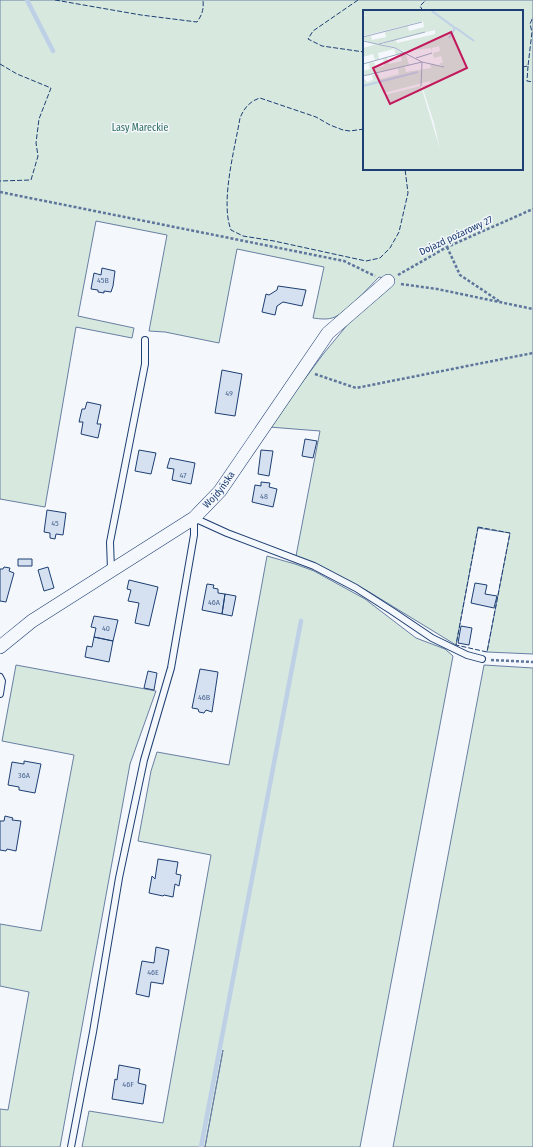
<svg xmlns="http://www.w3.org/2000/svg" width="533" height="1147" viewBox="0 0 533 1147" font-family="'Fira Sans Condensed',sans-serif">
<style>
.green{fill:#d7e8df;stroke:#687fa3;fill-rule:evenodd}
.lines{fill:none;stroke-linecap:round;stroke-linejoin:round}
.stream{stroke:#bed0e5;stroke-width:4.5}
.building{fill:#d5e0f0;stroke:#1d3f73}
.service-casing{stroke:#1d3f73;stroke-width:8}
.minor-casing{stroke:#1d3f73;stroke-width:14}
.path{stroke:#5e769c;stroke-width:2.5;stroke-dasharray:3 2;stroke-linecap:butt}
.service{stroke:#f4f7fb;stroke-width:6}
.minor{stroke:#f4f7fb;stroke-width:13}
.fence{stroke:#1d3f73;stroke-width:1;stroke-dasharray:5 2;stroke-linecap:butt}
.labels{text-anchor:middle;dominant-baseline:central;stroke-width:3;stroke-linejoin:round;paint-order:stroke}
.number-label{font-size:8px;fill:#4b6792}
.park-label{font-size:10px;fill:#2c6c60;stroke:#f4f7fb}
.street-label{font-size:10px;fill:#1d3f73;stroke:#f4f7fb}
.inset-river{fill:none;stroke:#bed0e5;stroke-width:2}
.inset-road{fill:none;stroke:#9eadc5;stroke-width:1}
.view{fill:#c2185b;fill-opacity:0.15;stroke:#c2185b;stroke-width:2}
.inset-edge{fill:none;stroke:#1d3f73;stroke-width:2}
</style>
<rect width="100%" height="100%" fill="#f4f7fb"/>
<path class="green" d="M 0,0 L 533,0 L 533,654 L 487,652 L 510,533 L 478,528 L 456,645 L 366,590 L 296,556 L 320,431 L 269,427 L 324,353 L 353,318 L 394,280 L 379,277 C 368,288 348,311 335,317 C 328,320 320,319 313,318 L 324,267 L 237,249 L 219,343 L 165,332 L 149,331 L 167,235 L 96,221 L 78,316 L 134,328 L 132,338 L 76,327 L 45,507 L 0,499 ZM 364,11 L 522,11 L 522,169 L 364,169 Z
M 267,556 L 295,564 L 314,571 L 365,599 L 416,638 L 445,649 L 453,656 L 360,1147 L 205,1147 L 223,1050 L 205,1147 L 82,1147 L 89,1111 L 163,1123 L 211,855 L 138,841 L 151,771 L 157,752 L 229,765 Z
M 16,665 L 156,691 L 130,764 L 60,1147 L 0,1147 L 0,1109 L 8,1110 L 29,992 L 0,986 L 0,924 L 41,931 L 74,755 L 2,741 Z
M 484,665 L 533,668 L 533,1147 L 393,1147 Z"/>
<g class="lines">
<path class="stream" d="M 27,0 L 53,51
M 201,1147 L 301,621"/>
</g>
<path class="building" d="M 102,268 L 115,271 L 113,286 L 111,292 L 104,291 L 104,293 L 98,292 L 98,290 L 91,289 L 94,273 L 101,275 Z
M 278,286 L 306,290 L 302,306 L 283,302 L 277,306 L 275,315 L 262,312 L 266,294 L 269,295 L 277,290 Z
M 222,370 L 242,374 L 235,416 L 215,413 Z
M 87,402 L 101,405 L 97,424 L 101,424 L 98,438 L 81,434 L 83,422 L 79,422 L 82,409 L 85,409 Z
M 305,439 L 317,441 L 313,458 L 302,456 Z
M 139,450 L 156,453 L 151,474 L 135,471 Z
M 261,450 L 273,451 L 269,476 L 258,474 Z
M 170,458 L 195,463 L 191,484 L 172,480 L 174,469 L 167,468 Z
M 261,482 L 270,483 L 269,487 L 277,489 L 273,507 L 252,502 L 255,485 L 261,486 Z
M 47,510 L 66,513 L 63,535 L 56,534 L 55,539 L 50,538 L 50,533 L 44,532 Z
M 18,559 L 32,559 L 32,566 L 18,566 Z
M 4,567 L 10,568 L 9,571 L 14,573 L 6,602 L 0,601 L 0,569 L 3,569 Z
M 48,567 L 54,588 L 44,591 L 38,570 Z
M 129,580 L 158,587 L 149,626 L 135,623 L 139,603 L 128,601 L 131,590 L 127,589 Z
M 475,583 L 487,585 L 485,594 L 497,596 L 494,608 L 471,603 Z
M 207,584 L 214,585 L 213,588 L 218,589 L 218,593 L 225,594 L 222,614 L 202,610 Z
M 225,594 L 236,596 L 232,616 L 222,614 Z
M 94,616 L 118,620 L 113,641 L 94,637 L 96,628 L 91,627 Z
M 461,626 L 472,628 L 469,645 L 458,643 Z
M 94,637 L 113,641 L 109,662 L 85,657 L 87,646 L 92,647 Z
M 200,669 L 218,672 L 212,712 L 206,710 L 204,713 L 199,712 L 198,709 L 192,708 Z
M 148,671 L 157,673 L 154,690 L 144,688 Z
M 24,761 L 41,764 L 35,793 L 19,790 L 19,787 L 8,785 L 12,762 L 24,764 Z
M 5,816 L 13,818 L 12,820 L 21,821 L 16,851 L 7,849 L 6,851 L 0,850 L 0,821 L 4,821 Z
M 158,859 L 178,862 L 176,874 L 181,875 L 179,886 L 175,884 L 173,897 L 164,895 L 163,896 L 149,893 L 152,876 L 155,879 Z
M 156,947 L 169,950 L 163,984 L 151,982 L 149,997 L 136,994 L 142,961 L 154,963 Z
M 119,1065 L 140,1069 L 138,1083 L 146,1085 L 143,1104 L 112,1099 L 115,1079 L 117,1080 Z"/>
<g class="lines">
<defs>
<path id="service" d="M 111,570 L 110,542 L 145,364 L 145,340
M 0,677 L 2,681 L 0,694
M 71,1147 L 93,1032 L 119,878 L 144,760 L 171,668 L 194,535 L 194,518 L 227,533 L 314,566 L 356,588 L 392,611 L 432,638 L 467,655 L 482,659"/>
<g id="minor">
<path id="s1" d="M 0,647 L 32,621 L 194,518 L 220,491 L 328,333 L 388,281"/>
</g>
</defs>
<use href="#service" class="service-casing"/>
<use href="#minor" class="minor-casing"/>
<path class="path" d="M 0,192 L 344,261 L 375,276
M 447,247 L 460,275 L 499,301
M 398,275 L 447,247 L 533,209
M 401,284 L 437,289 L 533,309
M 315,374 L 356,388 L 533,353
M 491,660 L 533,662"/>
<use href="#service" class="service"/>
<use href="#minor" class="minor"/>
<path class="fence" d="M 55,0 L 141,15 L 197,22 C 202,15 204,9 203,0
M 358,0 L 313,31 L 308,39 L 322,46 L 364,52
M 423,11 L 420,6 L 426,0
M 0,64 L 17,74 L 51,88 L 39,119 L 36,143 L 38,156 L 31,180 L 0,181
M 528,66 L 527,81 L 533,82
M 522,67 L 528,66 L 532,32 L 530,24 L 533,17
M 364,129 L 350,131 L 343,130 L 330,125 L 316,117 L 260,98 C 250,101 244,108 240,118 C 235,148 220,202 231,230 L 243,236 L 274,241 L 366,261 L 380,258 L 390,248 L 399,232 L 408,193 L 405,169
M 478,527 L 510,533 L 487,652 L 456,645 Z"/>
</g>
<g class="labels">
<g class="number-label">
<text x="103" y="280">45B</text>
<text x="229" y="393">49</text>
<text x="183" y="475">47</text>
<text x="264" y="496">48</text>
<text x="55" y="523">45</text>
<text x="214" y="602">46A</text>
<text x="106" y="628">40</text>
<text x="204" y="697">46B</text>
<text x="24" y="775">36A</text>
<text x="153" y="972">46E</text>
<text x="128" y="1084">46F</text>
</g>
<g class="park-label">
<text x="140" y="128">Lasy Mareckie</text>
</g>
<g class="street-label">
<text transform="translate(456 236) rotate(-25)">Dojazd pożarowy 27</text>
<text stroke="none"><textPath href="#s1" startOffset="271">Wojdyńska</textPath></text>
</g>
</g>
<g transform="translate(363 10)">
<rect width="160" height="160" fill="#f4f7fb"/>
<path d="M 0,0 L 160,0 L 160,160 L 0,160 L 0,67 L 4,72 L 10,70 L 9,65 L 15,63 L 17,69 L 36,64 L 35,58 L 42,57 L 43,62 L 68,58 L 67,54 L 81,57 L 76,54 L 80,52 L 78,46 L 71,48 L 70,43 L 77,41 L 76,36 L 69,38 L 69,42 L 68,38 L 42,41 L 19,34 L 33,30 L 34,33 L 72,24 L 72,20 L 14,34 L 0,30 L 0,27 L 8,26 L 9,30 L 23,27 L 22,22 L 45,16 L 46,21 L 61,17 L 60,11 L 0,26 L 0,7 L 4,5 L 0,6 ZM 67,71 L 67,74 L 59,76 L 71,113 L 77,139 L 58,76 L 21,85 L 21,83 ZM 14,34 L 31,39 L 41,43 L 33,45 L 31,39 L 15,43 L 16,49 L 12,50 L 10,44 L 0,47 L 0,38 ZM 43,44 L 46,55 L 0,66 L 0,61 L 7,59 L 6,53 L 11,52 L 13,58 L 21,56 L 20,49 L 24,48 L 26,54 L 39,51 L 38,46 Z" fill="#d7e8df" fill-rule="evenodd"/>
<path class="inset-river" d="M 69,1 L 92,18 L 86,28M 93,18 L 111,31M 0,76 L 55,62"/>
<path class="inset-road" d="M 0,27 L 59,12M 0,31 L 32,38 L 59,52 L 81,57M 16,34 L 62,22M 53,48 L 69,43M 0,54 L 43,42M 0,66 L 59,52M 58,76 L 59,52"/>
<path class="view" d="M 88,22 L 104,58 L 27,94 L 10,58 Z"/>
<rect width="160" height="160" class="inset-edge"/>
</g>
</svg>
